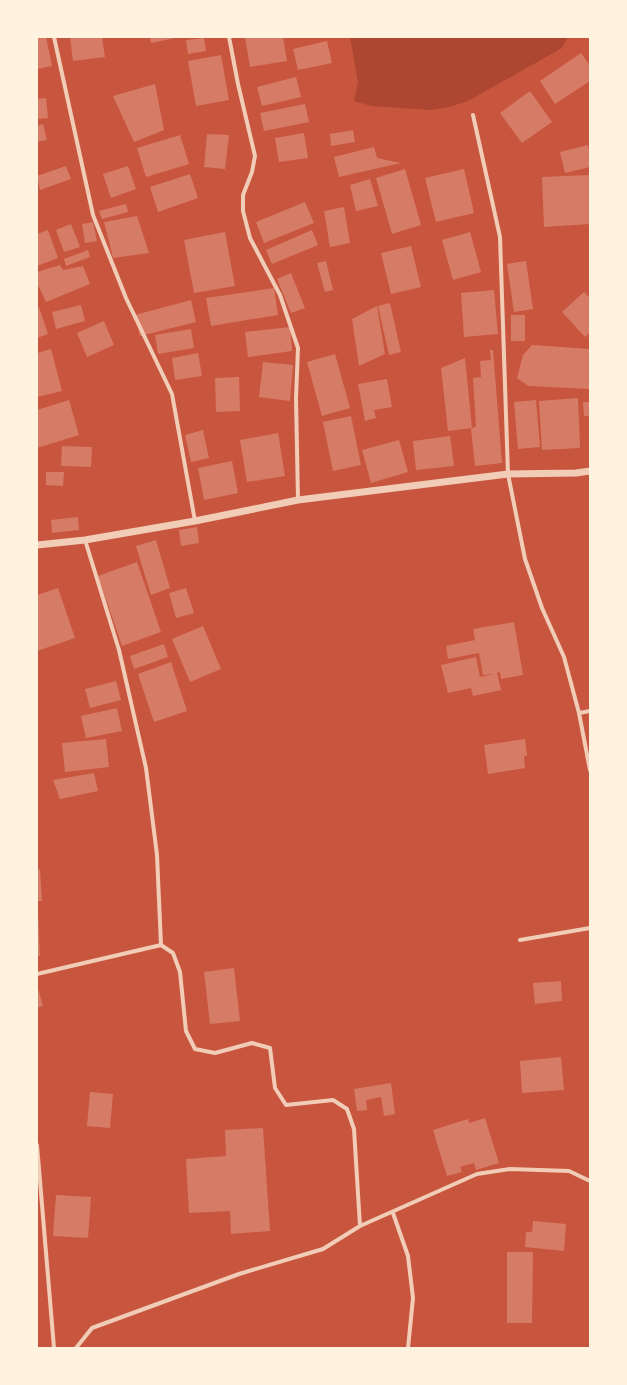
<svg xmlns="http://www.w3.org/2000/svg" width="627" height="1385" viewBox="0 0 627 1385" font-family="'Source Serif 4',serif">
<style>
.green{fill:#ae4732}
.building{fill:#d67c66}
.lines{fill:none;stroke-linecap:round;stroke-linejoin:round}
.minor{stroke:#f1ccb7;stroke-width:4}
.tertiary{stroke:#f1ccb7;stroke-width:7}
</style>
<rect width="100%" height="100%" fill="#c8553d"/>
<path class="green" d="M 350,37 L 568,37 L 562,48 L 468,101 L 449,107 L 430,110 L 371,106 L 354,101 L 358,82 Z"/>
<path class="building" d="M 37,37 L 46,37 L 52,66 L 37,69 Z
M 70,37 L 102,37 L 105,57 L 73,61 Z
M 150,37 L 175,37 L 175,38 L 151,43 Z
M 245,37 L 283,37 L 287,61 L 250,67 Z
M 204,38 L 206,51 L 188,54 L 186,40 Z
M 327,41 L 332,63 L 298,70 L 293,49 Z
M 581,53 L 590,66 L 590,81 L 555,104 L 540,81 Z
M 221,55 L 229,100 L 196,106 L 188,61 Z
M 296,77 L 301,97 L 262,106 L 257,87 Z
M 155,84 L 164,130 L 134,142 L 113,96 Z
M 530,91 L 552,122 L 522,143 L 500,113 Z
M 46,98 L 48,118 L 37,119 L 37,99 Z
M 305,104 L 309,122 L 264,131 L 260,113 Z
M 43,124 L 47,140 L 37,142 L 37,126 Z
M 353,130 L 355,142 L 331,146 L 330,134 Z
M 304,133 L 308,158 L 279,162 L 275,138 Z
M 207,134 L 229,135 L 225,169 L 204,167 Z
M 180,135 L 189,164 L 146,177 L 137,148 Z
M 588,145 L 590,156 L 590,167 L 565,173 L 560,152 Z
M 374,147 L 377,158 L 401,163 L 339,177 L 334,157 Z
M 66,166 L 71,179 L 40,190 L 37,176 Z
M 128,166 L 136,189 L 111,198 L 103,174 Z
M 405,169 L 421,225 L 392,234 L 376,178 Z
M 464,169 L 474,213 L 436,222 L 425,178 Z
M 190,174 L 198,198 L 158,212 L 150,187 Z
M 590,175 L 590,224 L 544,227 L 542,177 Z
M 370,179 L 378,206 L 356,211 L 350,185 Z
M 305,202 L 314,223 L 264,243 L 256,222 Z
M 126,204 L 128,212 L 102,219 L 99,211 Z
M 344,207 L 350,243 L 330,247 L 324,211 Z
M 137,216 L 149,253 L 113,258 L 104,222 Z
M 93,222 L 97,241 L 85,243 L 82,224 Z
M 71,224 L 80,247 L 64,252 L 56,230 Z
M 48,230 L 58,258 L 37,266 L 37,234 Z
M 312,230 L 318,245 L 272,264 L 266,250 Z
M 225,232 L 235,286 L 194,293 L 184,240 Z
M 470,232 L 481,272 L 453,280 L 442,240 Z
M 411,246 L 421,287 L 391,294 L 381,253 Z
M 88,250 L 90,257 L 66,266 L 64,259 Z
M 326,261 L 333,290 L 325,292 L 317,263 Z
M 526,261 L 533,309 L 514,312 L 507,264 Z
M 60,265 L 63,270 L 83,266 L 90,284 L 46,302 L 37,283 L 37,272 Z
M 291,273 L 305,308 L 291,313 L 277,279 Z
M 274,288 L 278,315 L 211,326 L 206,298 Z
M 494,290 L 498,334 L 464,337 L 461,293 Z
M 584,292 L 590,298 L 590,332 L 585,337 L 562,312 Z
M 191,300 L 196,322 L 140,336 L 135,315 Z
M 390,303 L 401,352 L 389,355 L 378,306 Z
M 81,305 L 85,321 L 56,329 L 52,312 Z
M 377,306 L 385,354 L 359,366 L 352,319 Z
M 37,307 L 39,307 L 48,334 L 37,338 Z
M 511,315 L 525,315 L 525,341 L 511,341 Z
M 104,321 L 114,345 L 87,357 L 77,333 Z
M 290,327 L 292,351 L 248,357 L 245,332 Z
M 191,329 L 194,348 L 158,354 L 155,335 Z
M 532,345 L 589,349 L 590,389 L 528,386 L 517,378 L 523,355 Z
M 51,349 L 62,391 L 37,397 L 37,353 Z
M 490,350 L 493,350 L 502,463 L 475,466 L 471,429 L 476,426 L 473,378 L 481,377 L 480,361 L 491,360 Z
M 198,353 L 202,376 L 175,380 L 172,358 Z
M 335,354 L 350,408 L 322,416 L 307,362 Z
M 465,358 L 472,428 L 448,431 L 441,368 Z
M 263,362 L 293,365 L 290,401 L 259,397 Z
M 239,377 L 240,411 L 216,412 L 215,378 Z
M 387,379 L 392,407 L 374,410 L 376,418 L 365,421 L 358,384 Z
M 578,398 L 580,448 L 542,450 L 539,401 Z
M 69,400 L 79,435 L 37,448 L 37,410 Z
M 536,400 L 540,447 L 518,449 L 514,402 Z
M 583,402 L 590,402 L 590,416 L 584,416 Z
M 351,416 L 361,465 L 333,471 L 323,422 Z
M 203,430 L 209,458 L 191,462 L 185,435 Z
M 278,433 L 285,476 L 247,482 L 240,440 Z
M 450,436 L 454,466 L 416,470 L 413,441 Z
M 399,440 L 408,472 L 371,483 L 362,450 Z
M 62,446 L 92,447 L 91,467 L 61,466 Z
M 232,461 L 238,493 L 204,500 L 198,468 Z
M 46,472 L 64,472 L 63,486 L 46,485 Z
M 78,517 L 79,530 L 52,533 L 51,520 Z
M 197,527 L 199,543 L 181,546 L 179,530 Z
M 156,540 L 170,588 L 151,595 L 136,546 Z
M 137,562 L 161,632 L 122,646 L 98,576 Z
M 58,588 L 75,638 L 37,651 L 37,595 Z
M 186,588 L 194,613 L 176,618 L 169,593 Z
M 514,622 L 523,675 L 501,679 L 500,672 L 497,673 L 501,690 L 473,696 L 471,688 L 448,693 L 441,665 L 476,657 L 480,677 L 494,674 L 483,675 L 479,653 L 448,659 L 446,646 L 475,640 L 473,629 Z
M 203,626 L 221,669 L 190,682 L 172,639 Z
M 164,644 L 168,657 L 134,669 L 130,656 Z
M 171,662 L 187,711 L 154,722 L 138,674 Z
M 116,681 L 121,700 L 90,708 L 85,689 Z
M 117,708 L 122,731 L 86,738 L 81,716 Z
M 106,739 L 109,767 L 65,772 L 62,743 Z
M 525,739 L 527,756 L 524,756 L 525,768 L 488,774 L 484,745 Z
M 94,773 L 98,791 L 60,799 L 53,780 Z
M 40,869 L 42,901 L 37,901 L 37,870 Z
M 37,910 L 38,910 L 40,956 L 37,956 Z
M 234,968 L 240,1021 L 210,1024 L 204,972 Z
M 561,981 L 562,1001 L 535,1004 L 533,983 Z
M 37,985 L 43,1006 L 37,1008 Z
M 561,1057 L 564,1090 L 522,1093 L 520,1061 Z
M 391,1083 L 395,1114 L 384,1116 L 381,1097 L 366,1100 L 367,1110 L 357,1111 L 354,1089 Z
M 90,1092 L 113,1094 L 110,1128 L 87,1126 Z
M 485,1118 L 499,1163 L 476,1170 L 474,1163 L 460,1167 L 462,1172 L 447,1176 L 433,1130 L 468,1119 L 469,1123 Z
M 263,1128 L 270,1231 L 231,1234 L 230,1211 L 189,1213 L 186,1159 L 226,1156 L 225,1130 Z
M 56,1195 L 91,1197 L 88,1238 L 53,1236 Z
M 533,1221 L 566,1224 L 564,1251 L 525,1247 L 526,1232 L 532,1232 Z
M 507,1252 L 533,1252 L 532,1323 L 507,1323 Z"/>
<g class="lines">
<path class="minor" d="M 54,37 L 93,215 L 126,298 L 172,394 L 195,521
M 229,37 L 238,84 L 255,156 L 252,172 L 243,195 L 243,211 L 250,238 L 280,295 L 298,348 L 296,398 L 298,500
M 473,115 L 500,237 L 508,474 L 525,559 L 542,608 L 564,657 L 579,713 L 590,770
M 85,540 L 119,650 L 146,768 L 157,855 L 161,945
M 579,713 L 590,711
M 520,940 L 590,928
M 37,974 L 161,945 L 173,953 L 180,972 L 186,1031 L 195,1049 L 215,1053 L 252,1043 L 270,1048 L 275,1088 L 286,1105 L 333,1100 L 347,1109 L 354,1129 L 360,1226
M 37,1145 L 54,1348
M 393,1213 L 408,1256 L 413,1298 L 408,1348
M 76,1348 L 92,1328 L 239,1274 L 323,1249 L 360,1226 L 477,1174 L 510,1169 L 569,1171 L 590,1181"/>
<path class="tertiary" d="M 37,545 L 85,540 L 195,521 L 298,500 L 508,474 L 576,473 L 590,471"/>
</g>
<rect width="627" height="1385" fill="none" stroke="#fff3e0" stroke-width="76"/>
</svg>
